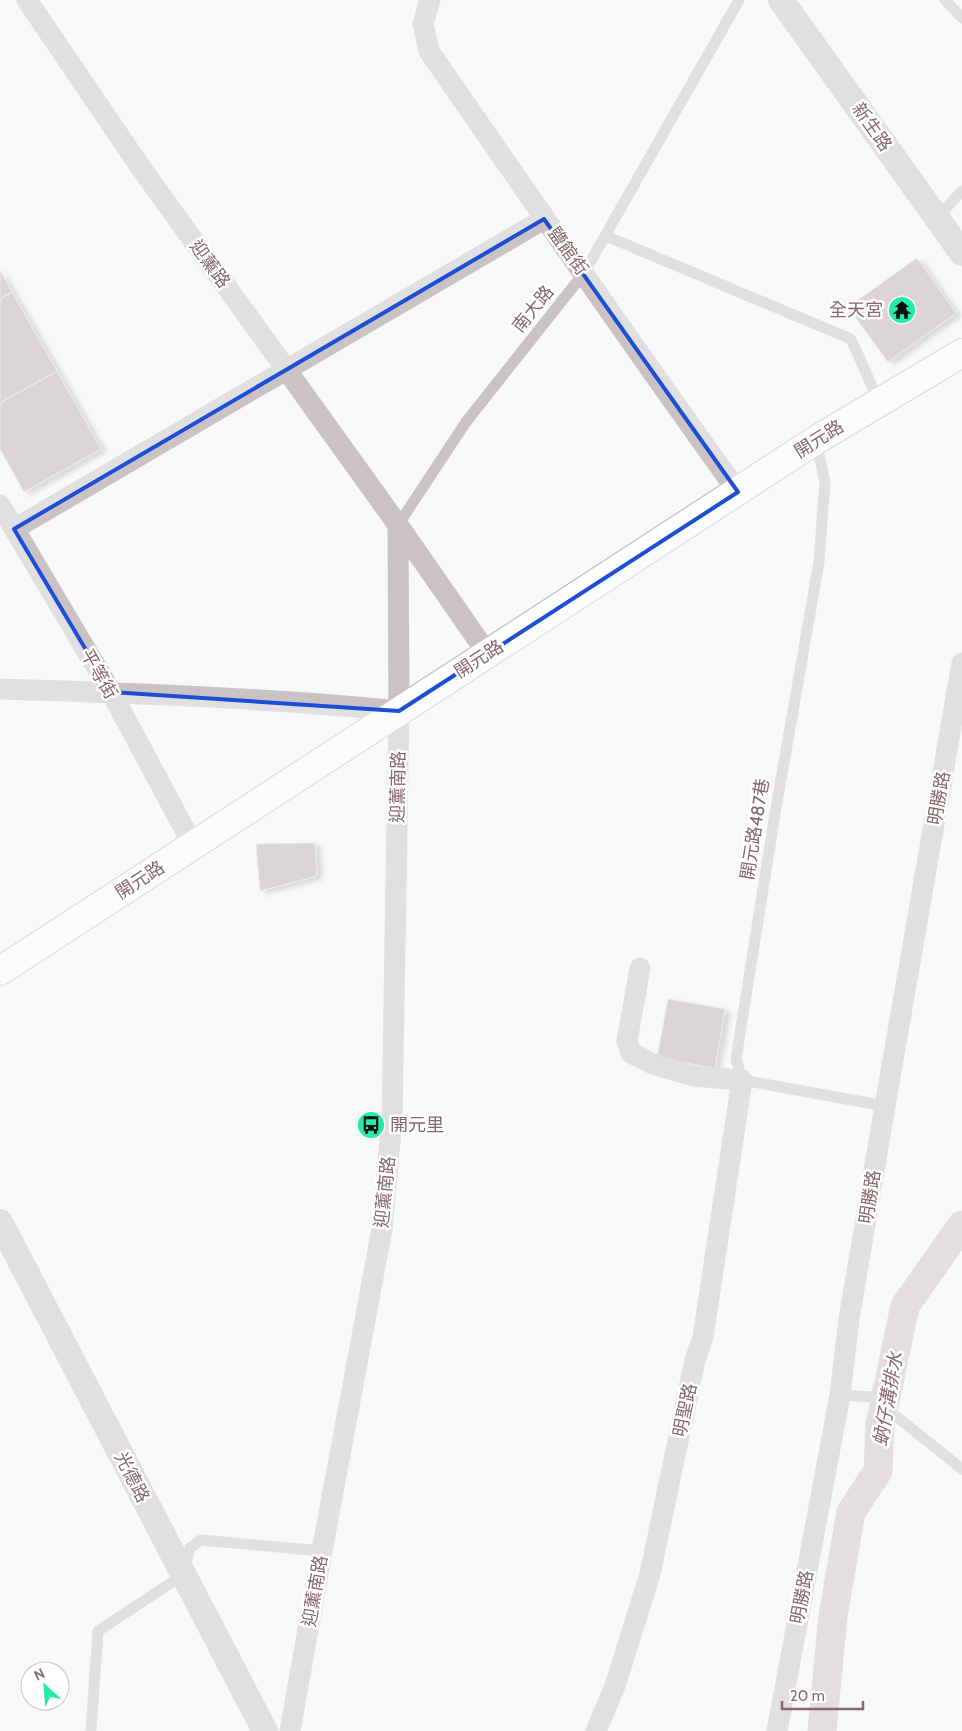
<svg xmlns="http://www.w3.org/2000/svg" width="962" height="1731" viewBox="0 0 962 1731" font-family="Cabin,'Noto Sans TC',sans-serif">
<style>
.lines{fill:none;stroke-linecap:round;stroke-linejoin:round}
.canal{stroke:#cfbec4;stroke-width:29}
.building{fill:#baaaad;stroke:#d9dadb;filter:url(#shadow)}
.secondary-casing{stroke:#c0b4b6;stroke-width:30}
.service{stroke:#cbc2c3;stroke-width:11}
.minor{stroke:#cbc2c3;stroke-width:21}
.tertiary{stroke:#cbc2c3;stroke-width:26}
.secondary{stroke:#fff;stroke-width:28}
.marked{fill:none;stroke:#1d4ed8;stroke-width:4;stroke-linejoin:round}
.labels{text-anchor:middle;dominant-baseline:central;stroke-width:5;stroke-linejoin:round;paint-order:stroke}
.street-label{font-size:18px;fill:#89676b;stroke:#fff}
.poi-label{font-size:18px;fill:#89676b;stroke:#fff;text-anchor:end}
.water-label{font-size:19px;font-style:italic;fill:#8b6872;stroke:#fff}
</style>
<defs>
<filter id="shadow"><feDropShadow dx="5.5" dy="3" stdDeviation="2.5" flood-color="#0004"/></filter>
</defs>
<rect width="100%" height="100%" fill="#f6f8f9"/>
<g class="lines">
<path class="canal" d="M 822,1731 L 833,1616 L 851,1512 L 878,1471 L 880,1425 L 905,1306 L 962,1225"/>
</g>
<path class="building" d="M 917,258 L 956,313 L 888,362 L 848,307 Z
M 0,270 L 12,292 L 0,299 Z
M 12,292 L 57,371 L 0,403 L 0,299 Z
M 57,371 L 101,449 L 24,492 L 0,449 L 0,403 Z
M 315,843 L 317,876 L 260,891 L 256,844 Z
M 668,999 L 725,1009 L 715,1068 L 657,1058 Z"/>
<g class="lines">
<defs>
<path id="secondary" d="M 0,971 L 816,440 L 962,353"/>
</defs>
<use href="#secondary" class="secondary-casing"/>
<path class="service" d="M 945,0 L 962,18
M 937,218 L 962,191
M 606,236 L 851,339 L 879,402
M 816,440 L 825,482 L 819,562 L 775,814 L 736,1059 L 742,1080 L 885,1106
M 398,525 L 466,422 L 584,273 L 739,0
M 840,1395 L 872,1397 L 962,1469
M 91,1731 L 98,1631 L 183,1575 L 190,1548 L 201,1540 L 322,1551"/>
<path class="minor" d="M 27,0 L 139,165 L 398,525 L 487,653
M 430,0 L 423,24 L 429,51 C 531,199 633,346 738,492
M 0,505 L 111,692 L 193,845
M 14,529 L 544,219
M 0,689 C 133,693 267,698 399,711
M 290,1731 L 322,1551 L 382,1229 L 392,1119 L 399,711 L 398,525
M 596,1731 L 615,1686 L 650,1574 L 695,1360 L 703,1337 L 742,1080 L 693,1076 L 653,1064 L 631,1053 L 627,1041 L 640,968
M 777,1731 L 840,1395 L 849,1319 L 885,1106 L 962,663"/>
<path class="tertiary" d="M 781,0 L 962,253
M 0,1222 L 265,1731"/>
<use href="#secondary" class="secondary"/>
</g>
<path d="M0 0H962V1731H0ZM 544,219 L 738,492 L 399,711 L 111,692 L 14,529 Z" fill="#f6f8f9" fill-opacity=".55" fill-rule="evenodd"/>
<path class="marked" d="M 544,219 L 738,492 L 399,711 L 111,692 L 14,529 Z"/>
<defs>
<symbol id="temple-disc" viewBox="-11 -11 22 22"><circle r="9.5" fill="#25ebaa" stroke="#fff"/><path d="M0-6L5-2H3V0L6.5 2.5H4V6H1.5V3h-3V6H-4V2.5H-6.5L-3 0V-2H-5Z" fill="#111"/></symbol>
<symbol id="bus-disc" viewBox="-11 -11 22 22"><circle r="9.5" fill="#25ebaa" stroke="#fff"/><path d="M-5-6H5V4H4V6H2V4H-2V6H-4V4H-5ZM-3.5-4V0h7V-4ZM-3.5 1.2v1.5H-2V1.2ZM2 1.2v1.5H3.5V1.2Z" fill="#111"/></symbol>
</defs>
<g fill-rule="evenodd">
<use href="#temple-disc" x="886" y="294" width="32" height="32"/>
<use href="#bus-disc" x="355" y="1109" width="32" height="32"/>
</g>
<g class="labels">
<g class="street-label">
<text transform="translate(872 127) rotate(55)">新生路</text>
<text transform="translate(568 251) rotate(54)">鹽館街</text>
<text transform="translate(210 264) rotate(54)">迎薰路</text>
<text transform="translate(533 309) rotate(-51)">南大路</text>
<text transform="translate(819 439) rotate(-32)">開元路</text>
<text transform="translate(479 659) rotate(-33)">開元路</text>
<text transform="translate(99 674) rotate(60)">平等街</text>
<text transform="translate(398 787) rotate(-89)">迎薰南路</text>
<text transform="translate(939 798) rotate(-80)">明勝路</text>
<text transform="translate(755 829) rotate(-81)">開元路487巷</text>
<text transform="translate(140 880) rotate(-33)">開元路</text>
<text transform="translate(385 1192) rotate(-84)">迎薰南路</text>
<text transform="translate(870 1197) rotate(-81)">明勝路</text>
<text transform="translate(685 1410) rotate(-78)">明聖路</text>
<text transform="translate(132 1477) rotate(63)">光德路</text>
<text transform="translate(315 1591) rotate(-80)">迎薰南路</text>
<text transform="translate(802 1597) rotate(-79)">明勝路</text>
</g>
<g class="poi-label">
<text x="883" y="310">全天宮</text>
<text x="390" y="1125" text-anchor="start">開元里</text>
</g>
<g class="water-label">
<text transform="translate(888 1399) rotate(-80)">蚋仔溝排水</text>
</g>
</g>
<g transform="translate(45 1686) rotate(334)"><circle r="24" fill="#ffffff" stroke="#d0c2c4"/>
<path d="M0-4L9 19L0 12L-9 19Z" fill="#25ebaa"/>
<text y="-8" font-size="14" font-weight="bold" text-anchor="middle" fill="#89676b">N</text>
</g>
<path d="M782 1701v8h81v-8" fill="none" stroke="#89676b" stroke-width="2.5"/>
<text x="790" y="1701" font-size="15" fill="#89676b" stroke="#ffffff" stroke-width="4" paint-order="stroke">20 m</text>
</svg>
